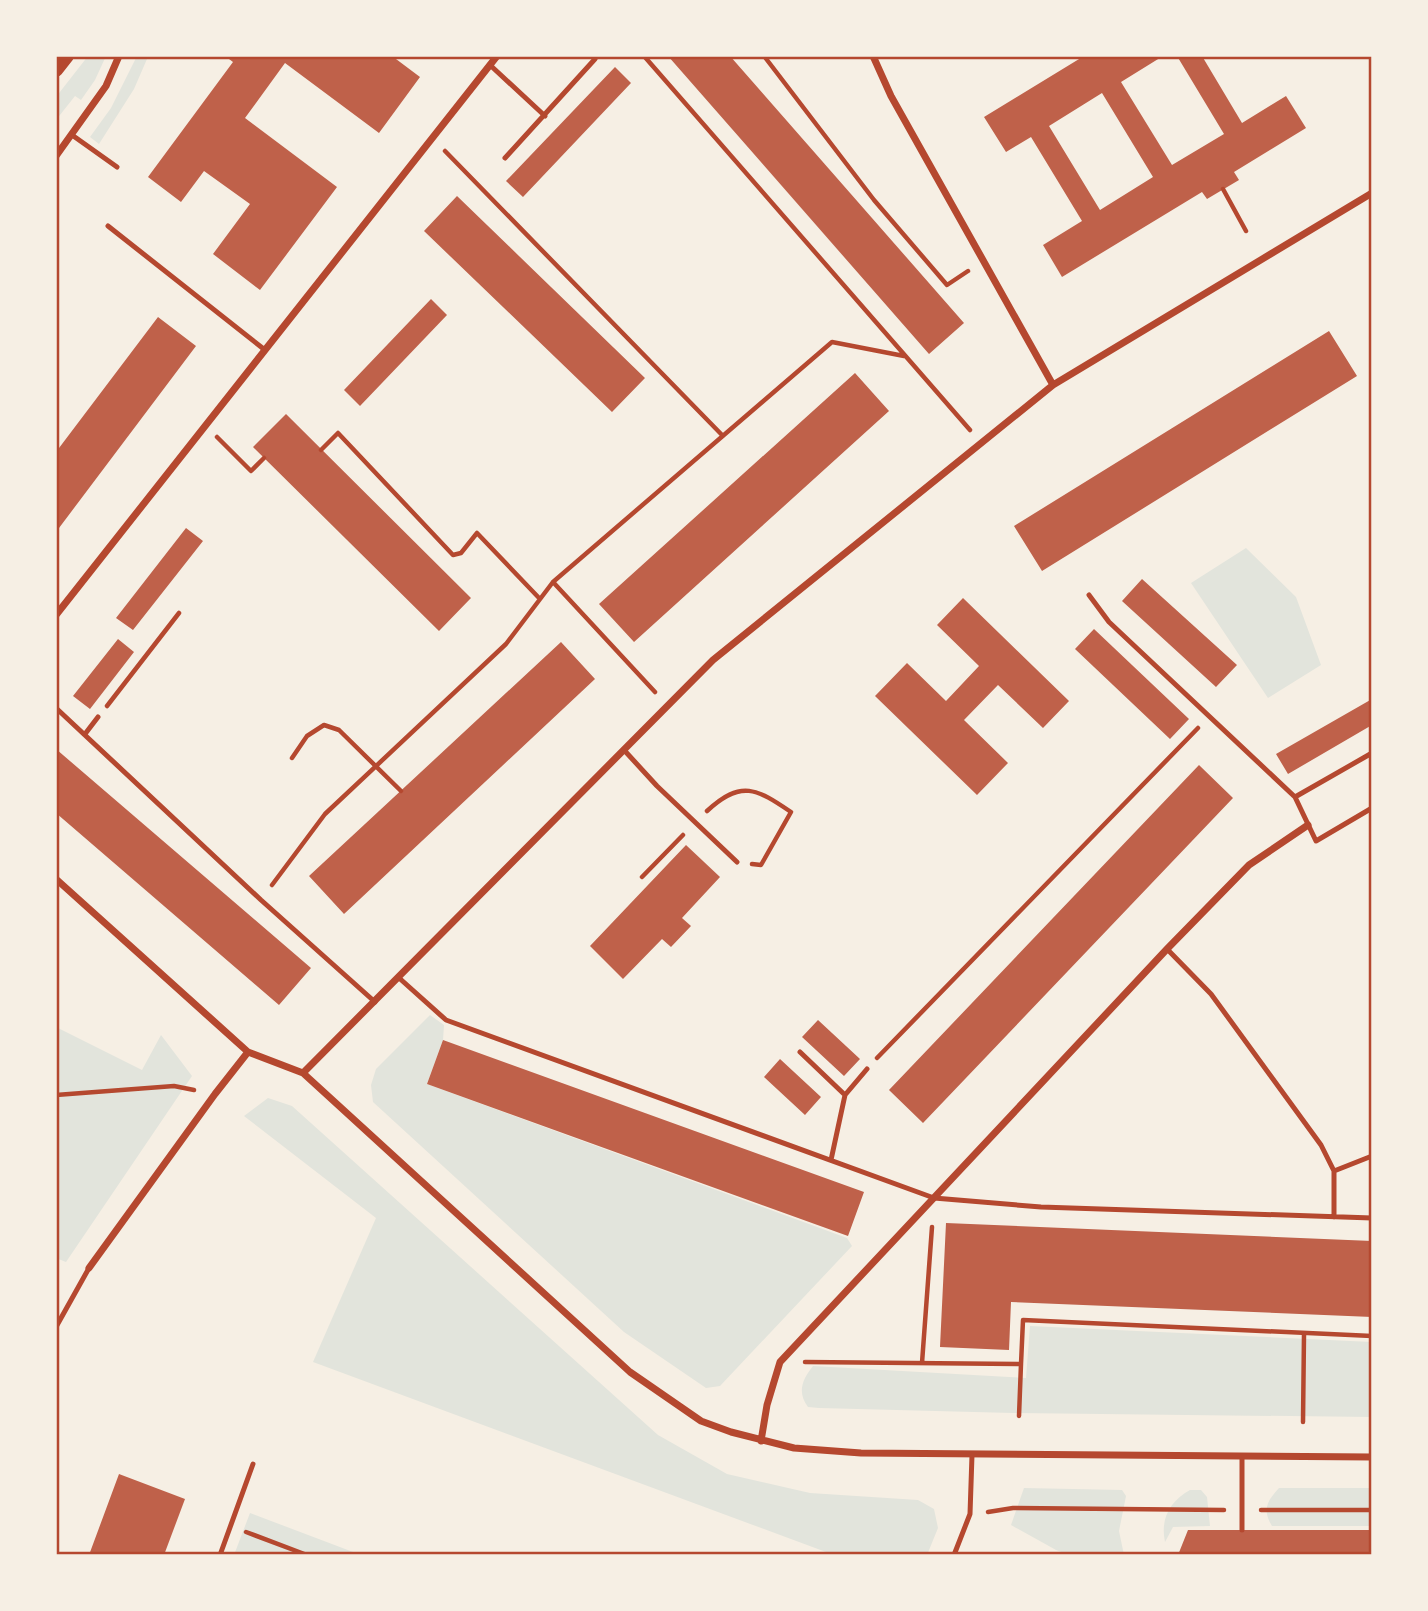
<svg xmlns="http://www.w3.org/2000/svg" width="1428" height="1611" viewBox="0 0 1428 1611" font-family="'Archivo Narrow',sans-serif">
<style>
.green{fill:#e2e4dc}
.building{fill:#bf614a;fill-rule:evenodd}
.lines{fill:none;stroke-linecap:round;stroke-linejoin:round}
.path{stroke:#b5482f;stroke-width:4.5}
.service{stroke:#b5482f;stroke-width:5}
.minor{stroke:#b5482f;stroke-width:7}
.secondary{stroke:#b5482f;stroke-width:14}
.neatline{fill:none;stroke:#b5482f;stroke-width:2.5}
</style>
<rect width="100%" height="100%" fill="#f6efe4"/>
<path class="green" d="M 88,56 L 106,56 L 95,80 L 81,100 L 75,96 L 56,120 L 56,97 Z
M 137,56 L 147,59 L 134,89 L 99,144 L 90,137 L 111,108 Z
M 1246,548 L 1296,597 L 1321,665 L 1268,698 L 1191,583 Z
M 430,1015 L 444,1025 L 443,1040 L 427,1084 L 847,1238 L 852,1246 L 720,1386 L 706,1388 L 624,1332 L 373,1102 L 371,1085 L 376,1069 Z
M 56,1027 L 142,1070 L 161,1035 L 192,1076 L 66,1262 L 56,1258 Z
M 268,1098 L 292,1106 L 658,1435 L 727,1474 L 810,1493 L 918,1500 L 934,1509 L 938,1528 L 927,1555 L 834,1555 L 313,1362 L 376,1218 L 244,1116 Z
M 1030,1326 L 1372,1342 L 1372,1417 L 1013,1413 L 819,1408 L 808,1407 C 797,1392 802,1380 813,1366 L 1026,1378 Z
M 1024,1488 L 1122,1490 L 1126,1496 L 1119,1531 L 1124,1555 L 1069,1555 L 1056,1550 L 1011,1525 Z
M 1279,1488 L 1372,1488 L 1372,1526 L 1272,1526 C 1262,1510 1267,1501 1279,1488 Z
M 1190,1490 L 1201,1490 L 1207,1497 L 1210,1526 L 1173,1527 L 1165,1542 C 1160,1519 1170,1501 1190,1490 Z
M 250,1513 L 361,1555 L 234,1555 Z"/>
<path class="building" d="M 225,56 L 392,56 L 420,77 L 379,133 L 285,63 L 245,118 L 337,187 L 260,290 L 213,254 L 250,204 L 204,171 L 181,202 L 148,177 L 233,62 Z
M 668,56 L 730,56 L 964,323 L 929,354 Z
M 1084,56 L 1163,56 L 1121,82 L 1172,165 L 1224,134 L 1177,56 L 1202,56 L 1242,123 L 1286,96 L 1306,128 L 1234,172 L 1239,180 L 1207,199 L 1202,192 L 1062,277 L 1043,245 L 1082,221 L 1031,137 L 1006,152 L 984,117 ZM 1102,93 L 1153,177 L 1100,210 L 1049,126 Z
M 615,67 L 631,83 L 523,197 L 506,181 Z
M 457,196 L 645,378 L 612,412 L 424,231 Z
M 431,299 L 447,315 L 360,406 L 344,390 Z
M 158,317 L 196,346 L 56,532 L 56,452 Z
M 1329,331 L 1357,376 L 1042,571 L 1014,526 Z
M 855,373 L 889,411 L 634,642 L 599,604 Z
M 286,414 L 471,598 L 439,631 L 253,447 Z
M 186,528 L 203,541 L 133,630 L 116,618 Z
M 1142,579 L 1237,665 L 1216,687 L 1122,601 Z
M 963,598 L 1069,701 L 1043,728 L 998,685 L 964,720 L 1008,763 L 977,795 L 875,696 L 907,663 L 946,701 L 979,666 L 937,625 Z
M 1094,629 L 1189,719 L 1170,739 L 1075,649 Z
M 118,639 L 134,652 L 90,709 L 73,696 Z
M 561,642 L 595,679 L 344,914 L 309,876 Z
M 1372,699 L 1372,725 L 1288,774 L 1276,754 Z
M 56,749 L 311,968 L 279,1005 L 56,813 Z
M 1199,765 L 1233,798 L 923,1123 L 889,1090 Z
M 686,845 L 720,877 L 682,918 L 691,926 L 671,947 L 662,939 L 623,979 L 590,946 Z
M 818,1020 L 860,1059 L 844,1076 L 802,1037 Z
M 443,1040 L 864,1192 L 848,1236 L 427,1084 Z
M 780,1059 L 821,1097 L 805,1115 L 764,1077 Z
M 946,1223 L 1372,1241 L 1372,1317 L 1011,1302 L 1009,1350 L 940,1347 Z
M 119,1474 L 185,1499 L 164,1555 L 89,1555 Z
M 1188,1530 L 1372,1530 L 1372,1555 L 1178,1555 Z"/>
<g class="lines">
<path class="path" d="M 644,56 L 970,430
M 764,56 L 874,200 L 947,285 L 968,271
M 445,151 L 723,436
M 1223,189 L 1246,231
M 217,437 L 251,471 L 264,458
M 321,450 L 338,433 L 453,555 L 461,553 L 477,533 L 540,599
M 553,582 L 655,692
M 107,706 L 179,613
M 292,758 L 307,736 L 324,725 L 339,730 L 401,791
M 707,811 C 741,779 757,789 791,812 L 761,865 L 752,864
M 642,877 L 683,835
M 272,885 L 325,814 L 506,644 L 553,582 L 832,342 L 904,356
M 877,1058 L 1198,728
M 56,1095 L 174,1086 L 194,1090
M 805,1362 L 1021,1364 L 1023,1320 L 1372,1336
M 922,1363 L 932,1227
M 1019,1416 L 1021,1364
M 1303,1422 L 1304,1334
M 1261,1510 L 1372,1510
M 988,1512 L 1013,1508 L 1224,1510
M 246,1532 L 307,1555"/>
<path class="service" d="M 490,65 L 545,116
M 72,135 L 117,167
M 505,158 L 595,59
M 108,226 L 265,350
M 1089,595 L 1109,622 L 1295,797 L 1316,841 L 1372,808
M 56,708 L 261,900 L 375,1002
M 85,734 L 98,717
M 624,750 L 657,786 L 737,862
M 1295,797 L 1372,753
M 1167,949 L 1211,994 L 1321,1145 L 1334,1171 L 1334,1217
M 398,977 L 446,1020 L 934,1198 L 1041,1207 L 1372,1218
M 800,1052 L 845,1095
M 831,1160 L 845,1095 L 867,1069
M 1334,1171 L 1372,1156
M 56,1327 L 89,1268
M 1242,1530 L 1242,1457
M 220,1555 L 253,1464
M 954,1555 L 970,1514 L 972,1455"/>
<path class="minor" d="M 873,56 L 891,96 L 1053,385
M 56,156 L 106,86 L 119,56
M 56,615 L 497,56
M 56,879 L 248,1052 L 303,1073 L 630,1372 L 701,1421 L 731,1432 L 794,1448 L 861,1453 L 1372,1457
M 303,1073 L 713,660 L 1053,385 L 1372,193
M 89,1268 L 215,1094 L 248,1052
M 761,1441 L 767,1405 L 780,1362 L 1167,949 L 1249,865 L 1308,825"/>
<path class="secondary" d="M 56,70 L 67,56"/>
</g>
<rect width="1428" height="1611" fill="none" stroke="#f6efe4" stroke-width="116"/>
<rect x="58" y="58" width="1312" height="1495" class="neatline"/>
</svg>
